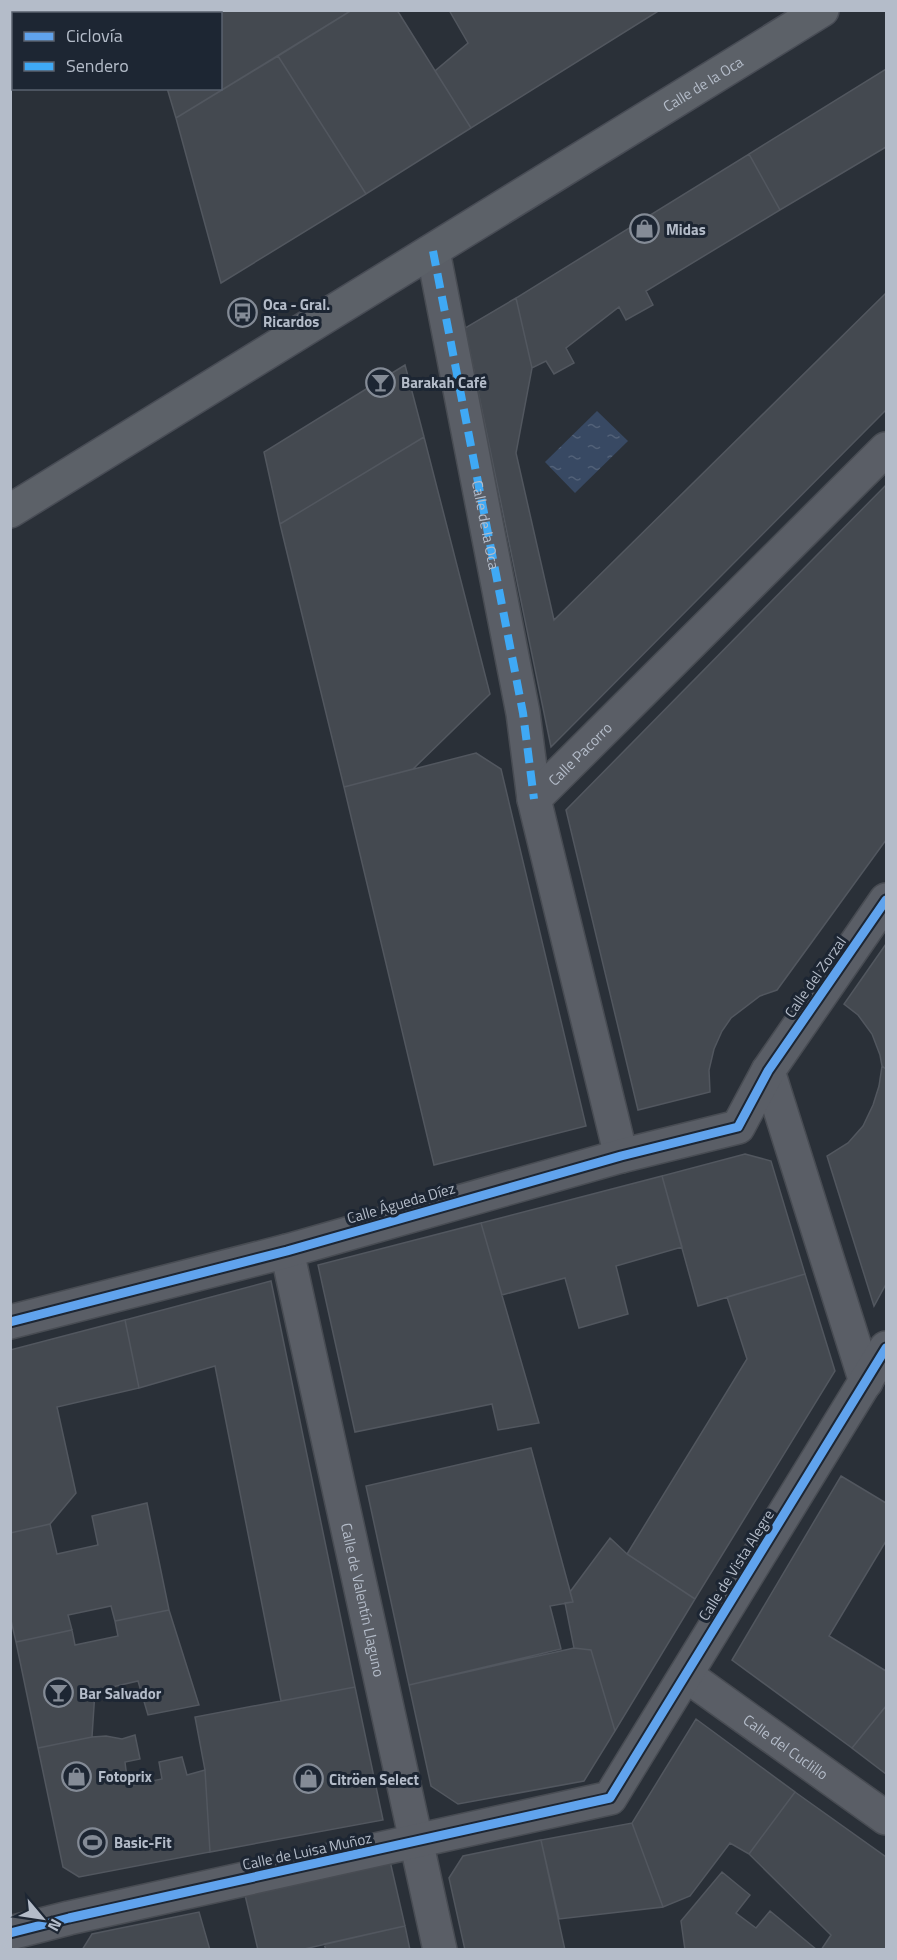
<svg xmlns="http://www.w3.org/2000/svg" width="897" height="1960" viewBox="0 0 897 1960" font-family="'Titillium Web',sans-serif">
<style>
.water{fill:url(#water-ripples)}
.building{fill:#444950;stroke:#52575f;stroke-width:1.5}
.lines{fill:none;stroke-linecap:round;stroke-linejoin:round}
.minor-casing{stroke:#484c53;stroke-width:36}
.major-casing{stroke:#484c55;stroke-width:36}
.minor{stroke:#5a5e66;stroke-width:33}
.major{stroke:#5c6168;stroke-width:33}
.quiet{stroke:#3fa9f5;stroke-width:8;stroke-dasharray:15 8;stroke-linecap:butt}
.cycleway-casing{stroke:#1d2633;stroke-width:13}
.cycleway{stroke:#60a3ed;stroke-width:9}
.labels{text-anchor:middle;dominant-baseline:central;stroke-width:6;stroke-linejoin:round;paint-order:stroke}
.street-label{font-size:15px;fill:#b4bcc9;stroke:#1d2633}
.poi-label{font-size:15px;font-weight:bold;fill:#b4bcc9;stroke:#1d2633;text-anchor:start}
</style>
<defs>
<pattern id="water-ripples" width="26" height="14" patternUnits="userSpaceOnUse" patternTransform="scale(1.5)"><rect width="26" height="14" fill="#384963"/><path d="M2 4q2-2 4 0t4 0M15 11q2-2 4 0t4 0" fill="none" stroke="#526178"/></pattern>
</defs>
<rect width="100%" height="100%" fill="#2a3038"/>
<path class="water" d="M 597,411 L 628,441 L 575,493 L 545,462 Z"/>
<path class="building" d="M 144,10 L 352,10 L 176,118 L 167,88 L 220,88 L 220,14 L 145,14 Z
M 352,10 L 397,10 L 471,128 L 366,194 L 278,56 Z
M 449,10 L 660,10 L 471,128 L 435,71 L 468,43 Z
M 278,56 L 366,194 L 221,283 L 176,118 Z
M 886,69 L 886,147 L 780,210 L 749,154 Z
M 749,154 L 780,210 L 646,291 L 653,305 L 626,320 L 619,307 L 566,348 L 574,363 L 554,374 L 546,361 L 532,368 L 516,298 Z
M 886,293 L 886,410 L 551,747 L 465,328 L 516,298 L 532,368 L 516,453 L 554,620 Z
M 405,365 L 424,437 L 280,524 L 264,452 Z
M 424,437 L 490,694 L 413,769 L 344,787 L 280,524 Z
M 886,485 L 886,840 L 777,990 L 760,996 L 731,1018 L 722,1031 L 714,1049 L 709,1070 L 710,1092 L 638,1110 L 566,810 Z
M 476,753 L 501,769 L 586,1126 L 434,1165 L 344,787 Z
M 886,944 L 886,1069 L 882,1066 L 880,1055 L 872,1034 L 858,1015 L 844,1004 Z
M 882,1066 L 886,1069 L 886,1284 L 874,1306 L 827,1156 L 848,1143 L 863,1126 L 873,1105 L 879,1086 Z
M 745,1154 L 771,1161 L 805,1274 L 698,1306 L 662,1176 Z
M 662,1176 L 682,1247 L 616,1266 L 628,1314 L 579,1328 L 565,1278 L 502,1295 L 481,1223 Z
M 481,1223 L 539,1423 L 498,1430 L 492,1404 L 355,1432 L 318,1265 Z
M 805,1274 L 835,1371 L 695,1599 L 627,1554 L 747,1359 L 727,1297 Z
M 271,1281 L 355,1687 L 281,1701 L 215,1366 L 139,1388 L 125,1320 Z
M 125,1320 L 139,1388 L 57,1407 L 76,1493 L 50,1524 L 10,1533 L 10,1350 Z
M 531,1448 L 573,1602 L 550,1606 L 561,1649 L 409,1685 L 366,1486 Z
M 841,1476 L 886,1503 L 886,1541 L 829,1636 L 886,1671 L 886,1706 L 852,1748 L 732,1660 Z
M 147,1503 L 169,1610 L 115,1621 L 111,1606 L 68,1615 L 72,1630 L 16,1642 L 10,1616 L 10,1533 L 50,1524 L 57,1554 L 98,1545 L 92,1516 Z
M 610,1538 L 627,1554 L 695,1599 L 615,1731 L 591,1650 L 574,1648 L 565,1603 L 573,1602 L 570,1592 Z
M 169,1610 L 199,1705 L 148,1715 L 138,1681 L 95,1691 L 92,1737 L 38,1748 L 16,1642 L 72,1630 L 75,1645 L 118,1636 L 115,1621 Z
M 574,1648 L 591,1650 L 615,1731 L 584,1781 L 458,1804 L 431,1786 L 409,1685 Z
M 355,1687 L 383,1820 L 210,1852 L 205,1770 L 195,1717 Z
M 886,1706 L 886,1774 L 852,1748 Z
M 696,1719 L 795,1792 L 749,1854 L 730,1843 L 690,1896 L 663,1907 L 632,1823 Z
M 135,1735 L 140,1759 L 125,1762 L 128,1786 L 162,1779 L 159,1762 L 182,1757 L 187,1775 L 205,1770 L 210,1852 L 79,1877 L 63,1867 L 38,1748 L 92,1737 L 106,1736 L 122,1739 Z
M 795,1792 L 886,1857 L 886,1950 L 821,1950 L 831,1935 L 749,1854 Z
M 632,1823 L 663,1907 L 559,1919 L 541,1840 Z
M 541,1840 L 565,1950 L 465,1950 L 449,1878 L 463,1856 Z
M 390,1861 L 405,1926 L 300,1950 L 258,1950 L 245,1895 Z
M 722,1872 L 750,1895 L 736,1913 L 756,1928 L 770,1911 L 817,1950 L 685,1950 L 681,1921 Z
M 199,1912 L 210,1950 L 82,1950 L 92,1934 Z
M 405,1926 L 410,1950 L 326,1950 L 324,1944 Z"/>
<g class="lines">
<defs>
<g id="minor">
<path id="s1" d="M 433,251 L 523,713 L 534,799"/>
<path d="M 768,1071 L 866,1382"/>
<path id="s2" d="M 621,1156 L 534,799 L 886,449"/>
<path id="s3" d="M 287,1251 L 440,1950"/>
<path d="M 10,1322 L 287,1251 L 621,1156 L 738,1127 L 768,1071 L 886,900"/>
<path id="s4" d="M 686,1675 L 886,1818"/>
<path d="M 10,1933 L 69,1918 L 610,1798 L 886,1348"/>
</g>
<g id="major">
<path id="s5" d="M 10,511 L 822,10"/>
</g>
</defs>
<use href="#minor" class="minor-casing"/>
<use href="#major" class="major-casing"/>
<use href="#minor" class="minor"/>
<use href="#major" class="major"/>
<path class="quiet" d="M 433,251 L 523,713 L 534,799"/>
<defs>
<path id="cycleway" d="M 10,1322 L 287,1251 L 621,1156 L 738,1127 L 768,1071 L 886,900
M 10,1933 L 69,1918 L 610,1798 L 886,1348"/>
</defs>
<use href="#cycleway" class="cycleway-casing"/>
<use href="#cycleway" class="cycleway"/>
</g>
<defs>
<symbol id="shop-ring" viewBox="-11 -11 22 22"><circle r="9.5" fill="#1d2633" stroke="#848b96" stroke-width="1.5"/><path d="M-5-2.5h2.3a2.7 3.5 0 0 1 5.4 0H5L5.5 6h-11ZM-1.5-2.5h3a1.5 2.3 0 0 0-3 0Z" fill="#848b96"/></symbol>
<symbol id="bus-ring" viewBox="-11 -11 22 22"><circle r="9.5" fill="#1d2633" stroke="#848b96" stroke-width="1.5"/><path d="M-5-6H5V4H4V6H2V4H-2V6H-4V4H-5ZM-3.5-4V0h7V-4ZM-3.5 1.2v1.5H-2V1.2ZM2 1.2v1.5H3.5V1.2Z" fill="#848b96"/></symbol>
<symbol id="bar-ring" viewBox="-11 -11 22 22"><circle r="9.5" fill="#1d2633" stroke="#848b96" stroke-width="1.5"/><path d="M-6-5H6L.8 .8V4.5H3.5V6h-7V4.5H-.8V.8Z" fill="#848b96"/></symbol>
<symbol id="stadium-ring" viewBox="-11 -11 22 22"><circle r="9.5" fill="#1d2633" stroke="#848b96" stroke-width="1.5"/><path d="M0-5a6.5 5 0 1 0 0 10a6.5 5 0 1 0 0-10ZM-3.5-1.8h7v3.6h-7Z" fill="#848b96"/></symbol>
</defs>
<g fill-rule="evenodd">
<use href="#shop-ring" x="628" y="212" width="33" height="33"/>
<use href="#bus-ring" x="226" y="296" width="33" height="33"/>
<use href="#bar-ring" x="364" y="366" width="33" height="33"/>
<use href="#bar-ring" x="42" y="1676" width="33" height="33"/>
<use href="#shop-ring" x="60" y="1760" width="33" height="33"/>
<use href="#shop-ring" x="292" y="1762" width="33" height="33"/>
<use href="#stadium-ring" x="76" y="1826" width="33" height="33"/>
</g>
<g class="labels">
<g class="street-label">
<text stroke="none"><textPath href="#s5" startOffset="814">Calle de la Oca</textPath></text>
<text stroke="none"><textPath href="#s1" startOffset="279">Calle de la Oca</textPath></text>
<text stroke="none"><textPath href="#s2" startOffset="432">Calle Pacorro</textPath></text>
<text transform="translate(815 977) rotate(-55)">Calle del Zorzal</text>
<text transform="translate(401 1203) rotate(-16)">Calle Águeda Díez</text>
<text transform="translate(736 1565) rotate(-58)">Calle de Vista Alegre</text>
<text stroke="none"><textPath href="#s3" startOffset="357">Calle de Valentín Llaguno</textPath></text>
<text stroke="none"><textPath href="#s4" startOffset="123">Calle del Cuclillo</textPath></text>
<text transform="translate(307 1851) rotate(-12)">Calle de Luisa Muñoz</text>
</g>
<g class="poi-label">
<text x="666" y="229">Midas</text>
<text x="263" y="304">Oca - Gral.<tspan x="263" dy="17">Ricardos</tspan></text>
<text x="401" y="382">Barakah Café</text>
<text x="79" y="1693">Bar Salvador</text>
<text x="98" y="1776">Fotoprix</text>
<text x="329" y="1779">Citröen Select</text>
<text x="114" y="1842">Basic-Fit</text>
</g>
</g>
<rect width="897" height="1960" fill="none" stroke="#b4bcc9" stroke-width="24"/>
<rect x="12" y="12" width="210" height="78" fill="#1d2633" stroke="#59626f" stroke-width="1.5"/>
<rect x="24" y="32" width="30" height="9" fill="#60a3ed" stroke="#59626f" stroke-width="1.5"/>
<text x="66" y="42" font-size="18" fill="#b4bcc9">Ciclovía</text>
<rect x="24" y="62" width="30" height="9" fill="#3fa9f5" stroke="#59626f" stroke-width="1.5"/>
<text x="66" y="72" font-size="18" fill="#b4bcc9">Sendero</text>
<g transform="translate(42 1918) rotate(119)" stroke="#1d2633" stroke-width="4.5" paint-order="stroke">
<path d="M0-4.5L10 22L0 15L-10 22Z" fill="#b4bcc9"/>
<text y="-9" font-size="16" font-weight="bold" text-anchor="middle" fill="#b4bcc9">N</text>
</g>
</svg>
